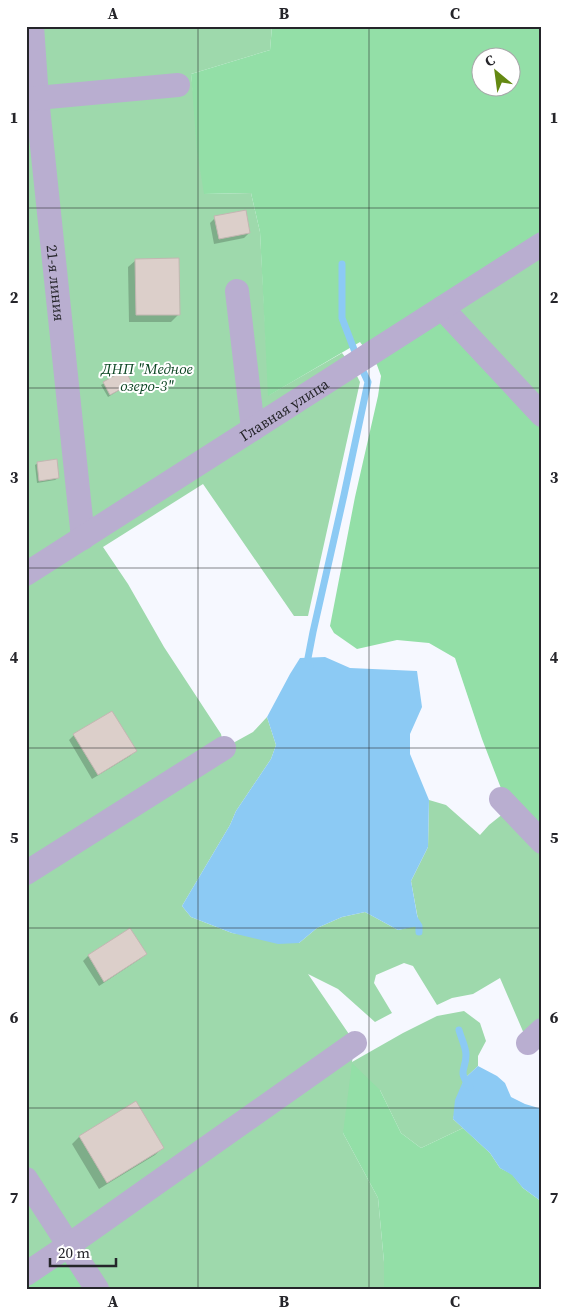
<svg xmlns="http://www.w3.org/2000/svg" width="568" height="1315" viewBox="0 0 568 1315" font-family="'Source Serif 4',serif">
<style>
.green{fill:#9ed9ac}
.forest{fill:#93dfa7;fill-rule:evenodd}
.water{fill:#8ccaf4}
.shadow{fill:#0003}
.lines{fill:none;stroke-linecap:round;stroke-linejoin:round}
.stream{stroke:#8ccaf4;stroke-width:7}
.building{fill:#dccfca;stroke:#c3b7b2}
.minor{stroke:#b9aed0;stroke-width:24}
.grid{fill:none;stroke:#25252a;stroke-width:1;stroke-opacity:0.55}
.labels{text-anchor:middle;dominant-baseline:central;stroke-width:4;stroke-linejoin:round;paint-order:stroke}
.street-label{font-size:15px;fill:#25252a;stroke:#fff}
.park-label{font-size:15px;font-style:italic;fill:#0d4623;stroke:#fff}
.neatline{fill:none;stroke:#25252a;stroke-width:2}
.grid-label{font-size:16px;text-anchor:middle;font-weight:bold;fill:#25252a}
</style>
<rect width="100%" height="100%" fill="#f6f8ff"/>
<path class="green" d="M 26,26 L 272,26 L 270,50 L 191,74 L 205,194 L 251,193 L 260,232 L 269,395 L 342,353 L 352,366 L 360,382 L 308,616 L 294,616 L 203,484 L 103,547 L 128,584 L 164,647 L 221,734 L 224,748 L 253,732 L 267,717 L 276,745 L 271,759 L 236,811 L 230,825 L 182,906 L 191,917 L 232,933 L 299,943 L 317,928 L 342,917 L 365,912 L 398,930 L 419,925 L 411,881 L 428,847 L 429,800 L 446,805 L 480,835 L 489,825 L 509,809 L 542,842 L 542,1030 L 528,1043 L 500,978 L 473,994 L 452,998 L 437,1005 L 413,966 L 404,963 L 376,975 L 374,983 L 392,1013 L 375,1022 L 338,989 L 308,974 L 355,1043 L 352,1062 L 403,1033 L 437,1016 L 464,1011 L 480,1023 L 486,1041 L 478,1056 L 478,1066 L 464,1079 L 453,1119 L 463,1128 L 421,1148 L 401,1133 L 380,1090 L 343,1133 L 378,1198 L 384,1262 L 384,1289 L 97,1289 L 26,1273 Z
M 542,244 L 542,415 L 442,308 Z"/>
<path class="forest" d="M 272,26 L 542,26 L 542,244 L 442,308 L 542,415 L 542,842 L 509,809 L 482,739 L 455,658 L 429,643 L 397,640 L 357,649 L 334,633 L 330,626 L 355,497 L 378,396 L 381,376 L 377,365 L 360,342 L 268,396 L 260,232 L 251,193 L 204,194 L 197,151 L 191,74 L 270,50 ZM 480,58 L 510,58 L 510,88 L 480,88 Z
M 352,1063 L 380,1090 L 401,1133 L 421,1148 L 463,1128 L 490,1153 L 500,1168 L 512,1174 L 523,1188 L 542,1202 L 542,1289 L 384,1289 L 384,1262 L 378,1198 L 343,1133 Z
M 69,1245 L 97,1289 L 26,1289 L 26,1274 Z"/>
<path class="water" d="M 325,657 L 350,668 L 417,671 L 422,707 L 410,734 L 410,754 L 429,800 L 428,847 L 411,881 L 419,926 L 398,930 L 365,912 L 342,917 L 317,928 L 299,943 L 278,944 L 232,933 L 191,917 L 182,906 L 230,825 L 236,811 L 271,759 L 276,745 L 267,717 L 290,674 L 300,658 Z
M 478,1066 L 497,1076 L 505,1083 L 511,1097 L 525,1104 L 542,1109 L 542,1202 L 523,1188 L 512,1175 L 500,1168 L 490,1153 L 453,1119 L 455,1100 L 464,1079 Z"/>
<path class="shadow" d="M 107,26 L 129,26 L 107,29 Z
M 215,218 L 249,233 L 244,238 L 214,244 L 210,223 Z
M 136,260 L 179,314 L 171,322 L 129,322 L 128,267 Z
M 124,372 L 131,383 L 108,397 L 101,385 Z
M 38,463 L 58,478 L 55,480 L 37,483 L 35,465 Z
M 112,713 L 135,751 L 130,756 L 92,779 L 69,740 L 74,735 Z
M 130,930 L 145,954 L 140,959 L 99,986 L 83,961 L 88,956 Z
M 79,1137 L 162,1148 L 155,1155 L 99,1189 L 72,1144 Z"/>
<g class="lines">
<path class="stream" d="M 342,264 L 342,318 L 355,352
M 310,666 L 308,658 L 313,632 L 344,495 L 368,382 L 362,369
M 414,918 L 419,926 L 419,932
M 459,1030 C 461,1038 466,1047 466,1055 C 466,1071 457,1070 470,1087"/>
</g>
<path class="building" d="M 246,210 L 250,233 L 219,239 L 214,216 Z
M 179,258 L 180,315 L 136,315 L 135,259 Z
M 125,370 L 132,383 L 110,395 L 103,382 Z
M 57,459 L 59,478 L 39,481 L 37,462 Z
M 112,711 L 137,751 L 98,775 L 73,734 Z
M 130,928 L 147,954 L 104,982 L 88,955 Z
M 136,1101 L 164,1148 L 107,1183 L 79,1136 Z"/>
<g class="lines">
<g class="minor">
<path id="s1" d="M 32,26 L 37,98 L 83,538"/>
<path d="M 26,99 L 178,85"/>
<path d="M 237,291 L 253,429"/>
<path d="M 442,308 L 542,415"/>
<path id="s2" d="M 26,574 L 542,244"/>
<path d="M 501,799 L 542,842"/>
<path d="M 26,873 L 224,748"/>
<path d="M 528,1043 L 542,1030"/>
<path d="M 26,1179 L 97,1289"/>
<path d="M 26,1274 L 69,1245 L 355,1043"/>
</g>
</g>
<path class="grid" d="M 198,26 L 198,1289M 369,26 L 369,1289M 26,208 L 542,208M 26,388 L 542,388M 26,568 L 542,568M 26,748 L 542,748M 26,928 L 542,928M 26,1108 L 542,1108"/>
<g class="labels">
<g class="street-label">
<text stroke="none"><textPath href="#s1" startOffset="258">21-я линия</textPath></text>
<text stroke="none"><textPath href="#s2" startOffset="306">Главная улица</textPath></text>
</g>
<g class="park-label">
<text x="147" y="368">ДНП "Медное<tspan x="147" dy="17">озеро-3"</tspan></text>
</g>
</g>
<rect width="568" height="1315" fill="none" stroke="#ffffff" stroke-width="55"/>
<g transform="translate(496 72) rotate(331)"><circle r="24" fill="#ffffff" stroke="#a8a8aa"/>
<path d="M0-4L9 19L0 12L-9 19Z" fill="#648912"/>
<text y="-8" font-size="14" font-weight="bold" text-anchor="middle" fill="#25252a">С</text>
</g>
<path d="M50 1258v8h66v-8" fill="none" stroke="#25252a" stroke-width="2.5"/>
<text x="58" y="1258" font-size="15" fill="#25252a" stroke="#ffffff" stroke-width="4" paint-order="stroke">20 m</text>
<rect x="28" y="28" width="512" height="1260" class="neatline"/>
<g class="grid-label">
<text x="113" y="19">A</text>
<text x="284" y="19">B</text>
<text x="455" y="19">C</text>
<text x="14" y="123">1</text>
<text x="554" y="123">1</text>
<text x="14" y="303">2</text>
<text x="554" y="303">2</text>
<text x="14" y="483">3</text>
<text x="554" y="483">3</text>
<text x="14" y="663">4</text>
<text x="554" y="663">4</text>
<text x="14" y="843">5</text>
<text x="554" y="843">5</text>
<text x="14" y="1023">6</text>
<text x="554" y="1023">6</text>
<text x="14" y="1203">7</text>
<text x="554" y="1203">7</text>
<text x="113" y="1307">A</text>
<text x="284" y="1307">B</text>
<text x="455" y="1307">C</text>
</g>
</svg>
